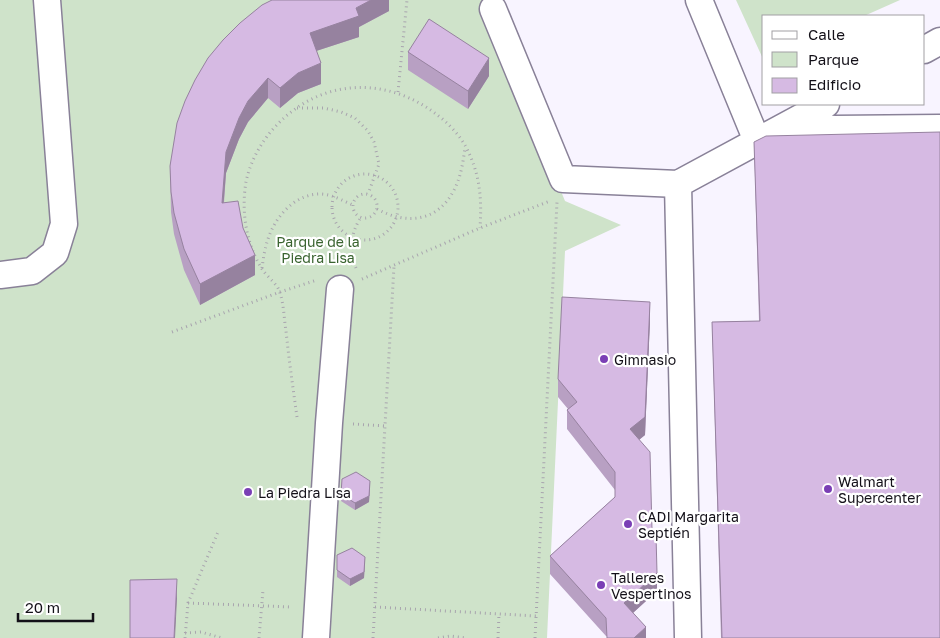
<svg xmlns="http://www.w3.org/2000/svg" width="940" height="638" viewBox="0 0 940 638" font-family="'Golos Text',sans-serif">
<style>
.green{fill:#cfe3ca}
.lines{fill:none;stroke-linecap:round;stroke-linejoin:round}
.minor-casing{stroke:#898198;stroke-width:29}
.path{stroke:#a8a4ae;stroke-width:3;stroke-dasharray:1 4;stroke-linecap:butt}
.minor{stroke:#fff;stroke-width:26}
.wall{fill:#b8a0c3}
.shaded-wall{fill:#96829f}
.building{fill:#d6bae3;stroke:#96829f}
.poi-dot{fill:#7a3fb5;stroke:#fff;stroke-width:2}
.labels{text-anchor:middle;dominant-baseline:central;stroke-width:4.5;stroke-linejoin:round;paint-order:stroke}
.park-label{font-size:14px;fill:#39632f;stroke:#fff}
.poi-label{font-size:14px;fill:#131018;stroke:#fff;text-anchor:start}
</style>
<rect width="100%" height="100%" fill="#f8f4ff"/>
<path class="green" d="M 0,0 L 482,0 L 565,201 L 621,225 L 565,251 L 547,638 L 0,638 Z
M 736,0 L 900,0 L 864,16 L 764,16 L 764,61 Z"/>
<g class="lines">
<defs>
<path id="minor" d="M 699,0 L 757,141
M 493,9 L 563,179 L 678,184
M 924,50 L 940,41
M 787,125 L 834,129 L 940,128
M 678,184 L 688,638
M 678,184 L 826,104
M 0,275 L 32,271 L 55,253 L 64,224 L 47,0
M 316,638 L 329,423 L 340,289"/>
</defs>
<use href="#minor" class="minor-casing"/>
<path class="path" d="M 398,92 L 407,0
M 297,108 L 324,108 L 341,112 L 355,118 L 368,131 L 374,142 L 379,164 L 368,194
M332 207a33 33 0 1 1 66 0a33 33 0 1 1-66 0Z
M353 206a12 12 0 1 1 24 0a12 12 0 1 1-24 0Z
M 377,209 C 406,225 438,222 454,190 C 461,177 463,162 465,148
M 262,268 C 263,261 264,253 266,246 C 272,220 293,194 320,194 C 332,194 343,201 353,205
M 356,268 C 348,250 351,233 361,217
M 362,279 L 480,228 L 550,201
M 172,332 L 280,292 L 317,280
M 297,417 C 293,388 289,360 286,331 C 284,319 284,305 280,293 C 278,284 267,277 262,269 C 246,244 241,211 246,182 C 251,157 266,134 284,118 C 328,78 389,78 436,114 C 447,122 459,134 466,147 C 480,174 482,198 480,228
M 353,424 L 385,426
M 188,603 L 292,607
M 375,607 L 536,616
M 185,633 L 201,632 L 222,638
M 185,638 L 188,603 L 218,532
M 259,638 L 263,590
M 373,638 L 394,266
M 438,638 L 450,636 L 466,638
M 498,638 L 499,614
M 535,638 L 557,202"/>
<use href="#minor" class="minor"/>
</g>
<path class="wall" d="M 272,0 L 389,0 L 389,11 L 359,27 L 359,37 L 316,51 L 321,84 L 298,93 L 280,108 L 268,98 L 248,122 L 239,139 L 226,173 L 224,203 L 243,228 L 255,275 L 200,305 L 184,270 L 174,234 L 171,212 L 170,166 Z
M 408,52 L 489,76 L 468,109 L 408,70 Z
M 754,142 L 940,638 L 721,638 L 712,322 L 759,321 Z
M 650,320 L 645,435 L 639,440 L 652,530 L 657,591 L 633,613 L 646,638 L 606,636 L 550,574 L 550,556 L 615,497 L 615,490 L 567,429 L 567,410 L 568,409 L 558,397 L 558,379 Z
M 342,479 L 370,488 L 369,502 L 355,510 L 341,501 Z
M 337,555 L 365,564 L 364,578 L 350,586 L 337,577 Z"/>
<path class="shaded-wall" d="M 371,0 L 389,0 L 389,11 L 359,27 L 359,37 L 310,53 L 310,33 Z
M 489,58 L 489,76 L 468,109 L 468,91 Z
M 321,63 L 321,84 L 298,93 L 280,108 L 280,88 L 298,73 Z
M 268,78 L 268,98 L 248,122 L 239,139 L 226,173 L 222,223 L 222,203 L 226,152 L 239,118 L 248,101 Z
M 255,255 L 255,275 L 200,305 L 200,284 Z
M 650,302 L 650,320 L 645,435 L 630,447 L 630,429 Z
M 370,481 L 369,502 L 355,510 L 355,503 Z
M 365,557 L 364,578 L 350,586 L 350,579 Z
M 657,573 L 657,591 L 624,621 L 624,603 Z
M 177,579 L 177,598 L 175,638 L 174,638 Z
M 646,627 L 646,638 L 634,638 Z"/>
<path class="building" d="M 272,0 L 371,0 L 356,8 L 359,16 L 310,33 L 321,63 L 298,73 L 280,88 L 268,78 L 248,101 L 239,118 L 226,152 L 222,203 L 238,201 L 243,228 L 255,255 L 200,284 L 184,249 L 174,213 L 171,192 L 170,166 L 177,123 L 185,101 L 195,80 L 208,58 L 223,40 L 240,23 L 262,5 Z
M 429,19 L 489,58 L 468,91 L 408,52 Z
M 940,132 L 940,638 L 722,638 L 712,322 L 760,321 L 754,142 L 766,136 Z
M 562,297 L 650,302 L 645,417 L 630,429 L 650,452 L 652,530 L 656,535 L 657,573 L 624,603 L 646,627 L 634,638 L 607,638 L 606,618 L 550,556 L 615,497 L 615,472 L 567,410 L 577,402 L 558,379 Z
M 356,472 L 370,481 L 369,496 L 355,503 L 341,494 L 342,479 Z
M 352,548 L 365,557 L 364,572 L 350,579 L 337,570 L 337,555 Z
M 177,579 L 174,638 L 130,638 L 130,580 Z"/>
<g class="poi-dot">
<circle cx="604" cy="359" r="5"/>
<circle cx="828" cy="489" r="5"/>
<circle cx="248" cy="492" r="5"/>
<circle cx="628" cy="524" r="5"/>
<circle cx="601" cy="585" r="5"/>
</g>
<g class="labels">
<g class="park-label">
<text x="318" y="241">Parque de la<tspan x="318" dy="16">Piedra Lisa</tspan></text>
</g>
<g class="poi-label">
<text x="614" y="359">Gimnasio</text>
<text x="838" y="481">Walmart<tspan x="838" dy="16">Supercenter</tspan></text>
<text x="258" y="492">La Piedra Lisa</text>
<text x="638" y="516">CADI Margarita<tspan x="638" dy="16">Septién</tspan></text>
<text x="611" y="577">Talleres<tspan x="611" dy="16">Vespertinos</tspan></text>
</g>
</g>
<rect x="762" y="15" width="162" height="90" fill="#ffffff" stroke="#a19fa3"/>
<rect x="772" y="31" width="25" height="8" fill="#ffffff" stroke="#a19fa3"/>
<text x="808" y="40" font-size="15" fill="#131018">Calle</text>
<rect x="772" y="52" width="25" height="15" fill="#cfe3ca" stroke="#a19fa3"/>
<text x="808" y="65" font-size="15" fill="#131018">Parque</text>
<rect x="772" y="78" width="25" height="15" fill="#d6bae3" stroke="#a19fa3"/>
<text x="808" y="90" font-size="15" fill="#131018">Edificio</text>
<path d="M18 613v8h75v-8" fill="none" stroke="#131018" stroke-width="2.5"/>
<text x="25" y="613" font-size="15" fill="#131018" stroke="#ffffff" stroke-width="4" paint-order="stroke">20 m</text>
</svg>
